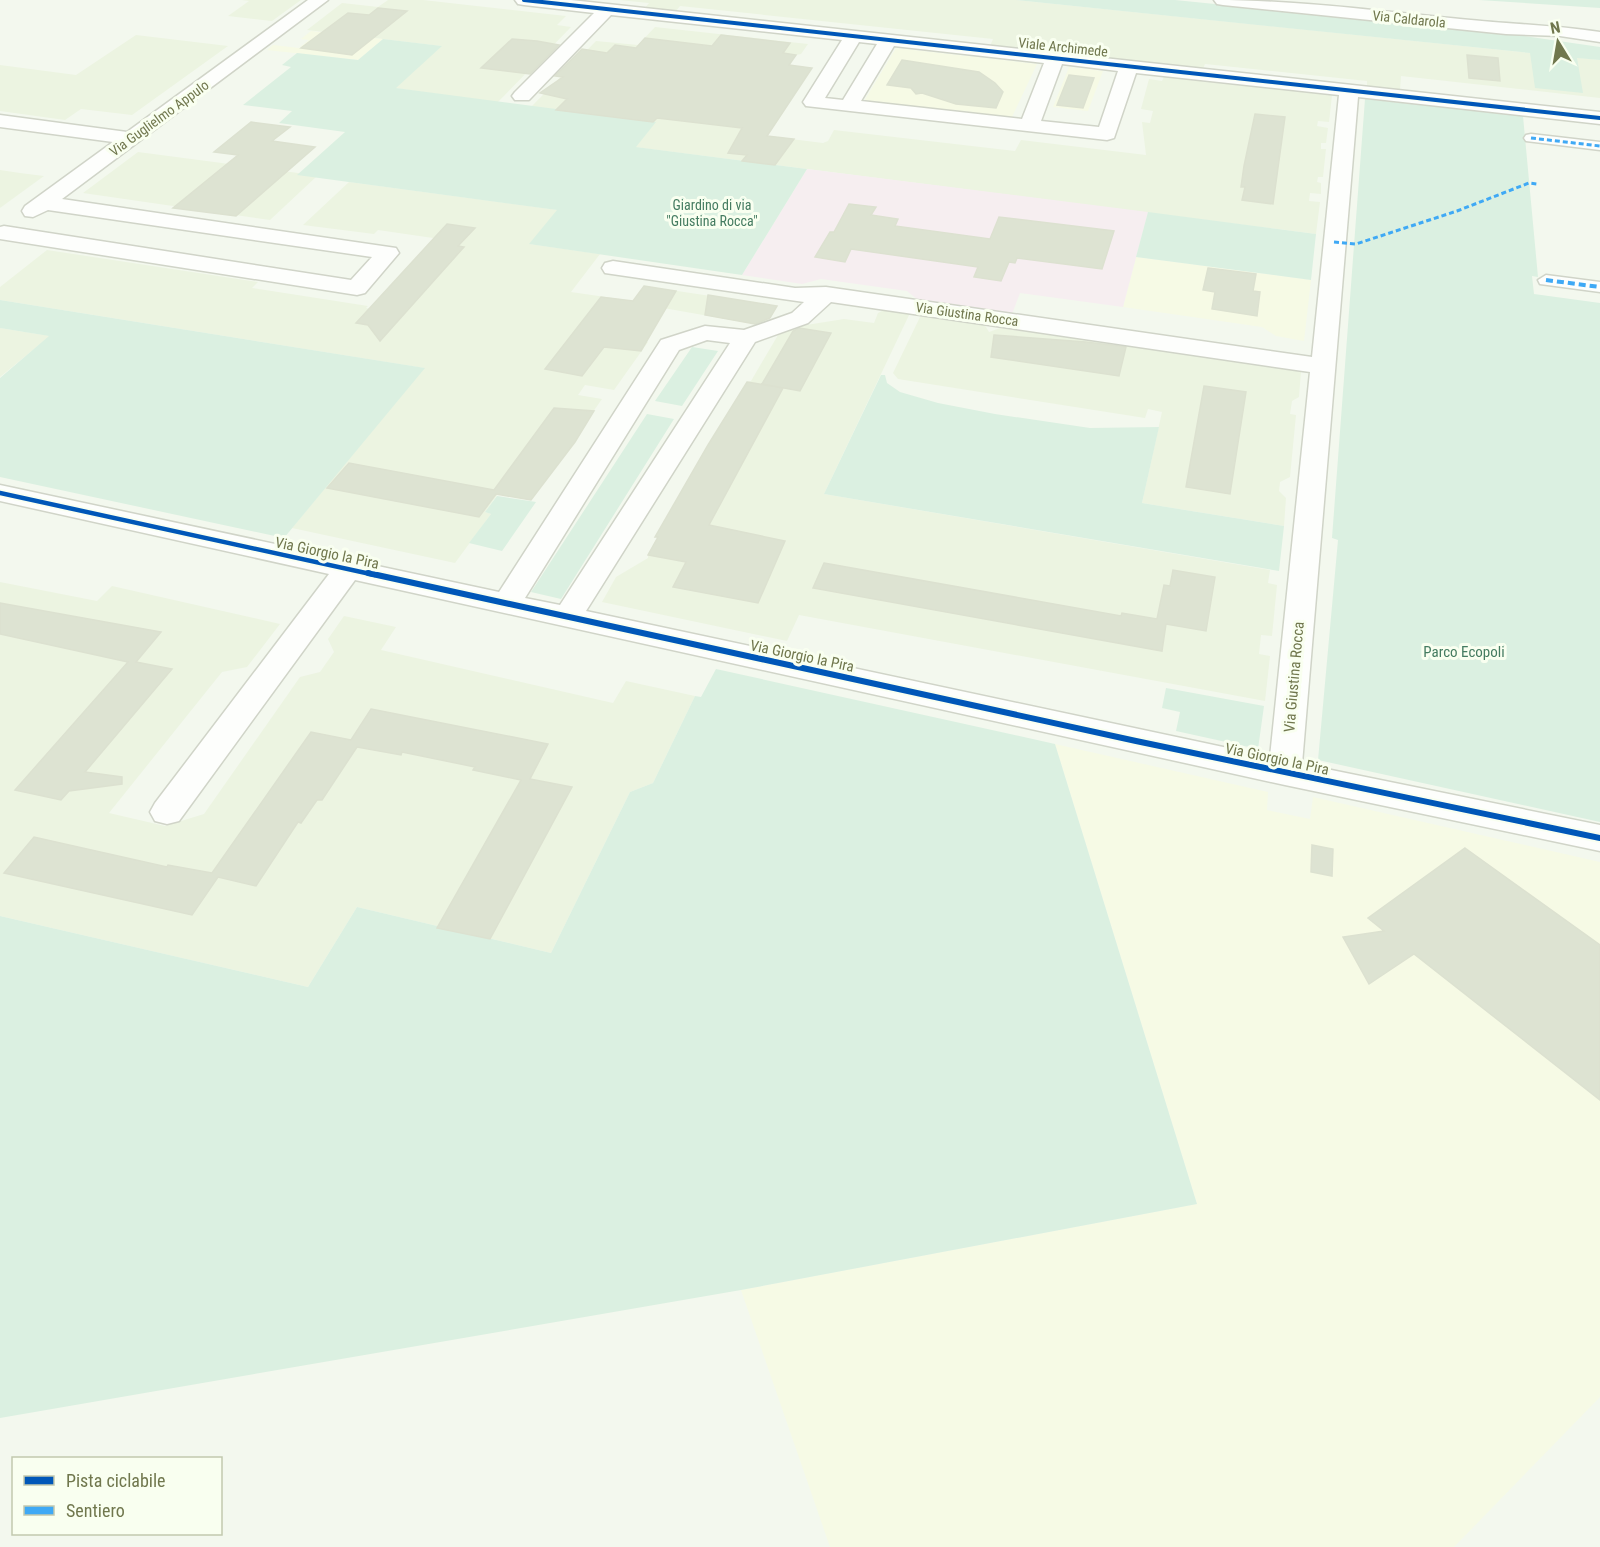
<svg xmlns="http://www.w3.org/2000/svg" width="1600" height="1547" viewBox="0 0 1600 1547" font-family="'Roboto Condensed',sans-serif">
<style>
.residential{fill:#ecf4e1}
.commercial{fill:#f6fae5}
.education{fill:#f6eef0}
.green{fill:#dbf0e1}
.building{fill:#dde3d2;stroke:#dce1d0;stroke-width:1.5}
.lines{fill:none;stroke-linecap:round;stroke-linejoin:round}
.pedestrian-casing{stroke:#d0d4c8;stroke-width:3}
.minor-casing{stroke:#d0d4c8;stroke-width:3}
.tertiary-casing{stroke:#d0d4c8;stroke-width:3}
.pedestrian{fill:#fdfefc;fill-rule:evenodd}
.minor{fill:#fdfefc;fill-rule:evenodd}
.tertiary{fill:#fdfefc;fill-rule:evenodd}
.quiet-far1{stroke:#3fa9f5;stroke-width:3;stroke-dasharray:5 3;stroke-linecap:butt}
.quiet{stroke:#3fa9f5;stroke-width:4;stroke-dasharray:7 4;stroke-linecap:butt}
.cycleway-far2-casing{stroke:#f9fff0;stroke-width:6}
.cycleway-far1-casing{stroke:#f9fff0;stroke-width:8}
.cycleway-casing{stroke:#f9fff0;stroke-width:10}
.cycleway-far2{stroke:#0057b8;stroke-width:4}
.cycleway-far1{stroke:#0057b8;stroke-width:4.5}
.cycleway{stroke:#0057b8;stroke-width:6}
.labels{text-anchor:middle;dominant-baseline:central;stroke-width:6;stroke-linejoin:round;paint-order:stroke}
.far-street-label{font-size:14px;fill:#70774d;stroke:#f9fff0}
.far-park-label{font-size:14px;fill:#457c61;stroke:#f9fff0}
.street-label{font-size:15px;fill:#70774d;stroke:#f9fff0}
.park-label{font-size:15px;fill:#457c61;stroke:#f9fff0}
</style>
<rect width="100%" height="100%" fill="#f3f8ee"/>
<path class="residential" d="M 242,0 L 301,0 L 272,21 L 228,16 L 249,1 Z
M 388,0 L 423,0 L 566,16 L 557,25 L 571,27 L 497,103 L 395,88 L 441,46 L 307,30 L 342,3 L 378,7 Z
M 619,0 L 1016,0 L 1600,60 L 1600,98 L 1401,76 L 1400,90 L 1367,86 L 1367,81 L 1205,64 L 1203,69 L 990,46 L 993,39 L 680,6 L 676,11 L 645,8 L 649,3 Z
M 655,27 L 808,44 L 801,54 L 796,55 L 789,65 L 812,68 L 767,136 L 823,143 L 828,141 L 834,130 L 1015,151 L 1021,140 L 1146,155 L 1142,122 L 1150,123 L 1153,111 L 1141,109 L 1149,79 L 1162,81 L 1164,77 L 1332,95 L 1329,122 L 1318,121 L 1317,126 L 1328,128 L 1326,143 L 1321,143 L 1321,149 L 1326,149 L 1323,177 L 1318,177 L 1317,182 L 1321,183 L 1321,194 L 1310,193 L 1309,201 L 1320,202 L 1316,234 L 635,147 L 655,122 L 531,107 L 596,41 L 638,45 Z
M 136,35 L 228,46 L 132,115 L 81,109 L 65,120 L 0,111 L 0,65 L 76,75 Z
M 138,152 L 298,173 L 316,177 L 270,220 L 83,193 Z
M 0,170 L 20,173 L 44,176 L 0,208 Z
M 349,182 L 558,210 L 530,244 L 600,254 L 571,292 L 633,301 L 644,286 L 777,306 L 766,326 L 635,303 L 611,336 L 648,342 L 614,390 L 585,385 L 578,395 L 602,399 L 531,500 L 498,494 L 485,512 L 491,514 L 455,563 L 292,528 L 424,368 L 0,300 L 0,287 L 47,250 L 258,282 L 252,288 L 368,306 L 366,308 L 383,311 L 434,243 L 433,238 L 378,230 L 374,234 L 303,225 Z
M 884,310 L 910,313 L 824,494 L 1270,570 L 1268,583 L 1277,585 L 1272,636 L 1261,635 L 1259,654 L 1270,656 L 1265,701 L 799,615 L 787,641 L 602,602 L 616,577 L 648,558 L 648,554 L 747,382 L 751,381 L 778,335 L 800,326 L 844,319 L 874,323 L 878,313 Z
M 921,315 L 984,324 L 989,332 L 1000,328 L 1301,371 L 1299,397 L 1292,401 L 1290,414 L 1296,415 L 1290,477 L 1280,482 L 1279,491 L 1286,498 L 1284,526 L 1142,503 L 1162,412 L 1148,409 L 1145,418 L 898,379 L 893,373 Z
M 0,328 L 50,336 L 0,377 Z
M 0,582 L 97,601 L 112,586 L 280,624 L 247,667 L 222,672 L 109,813 L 165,826 L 204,814 L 300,677 L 320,672 L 334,652 L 328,639 L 344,616 L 396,627 L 381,650 L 613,703 L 626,681 L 695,696 L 653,783 L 630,792 L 551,953 L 357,907 L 308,987 L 0,916 Z"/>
<path class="commercial" d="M 311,31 L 383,39 L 358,60 L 267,50 L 273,45 L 299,48 L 309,40 L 301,39 Z
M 896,48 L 1037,64 L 1011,119 L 864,101 Z
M 1069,67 L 1103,71 L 1088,111 L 1053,107 Z
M 1136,257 L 1311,280 L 1304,341 L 1276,336 L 1262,327 L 1123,307 Z
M 1055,744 L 1268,792 L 1267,810 L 1310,819 L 1313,797 L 1600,862 L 1600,1397 L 1454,1547 L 830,1547 L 741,1290 L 1197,1204 Z"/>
<path class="education" d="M 807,169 L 1148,212 L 1123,307 L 1020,293 L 1012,314 L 918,300 L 907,291 L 821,279 L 802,284 L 742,275 Z"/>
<path class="green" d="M 1016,0 L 1175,0 L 1504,33 L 1600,47 L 1600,60 L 1577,58 L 1583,93 L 1535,88 L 1530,53 Z
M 1479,0 L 1600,0 L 1600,8 Z
M 383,39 L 442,46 L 396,88 L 656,122 L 636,147 L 807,169 L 742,275 L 529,244 L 557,210 L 297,175 L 345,132 L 279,123 L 292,111 L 243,105 L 291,67 L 282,65 L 297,53 L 358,60 Z
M 1365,99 L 1523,116 L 1538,277 L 1532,276 L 1534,294 L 1600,303 L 1600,822 L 1318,760 L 1338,540 L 1332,538 Z
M 1148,212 L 1316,234 L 1311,280 L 1136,257 Z
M 0,300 L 425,368 L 284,538 L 0,477 L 0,378 L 49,336 L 0,328 Z
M 692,347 L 718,351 L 682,406 L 655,401 Z
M 881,375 L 885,375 L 887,383 L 900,392 L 938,403 L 995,414 L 1090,428 L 1159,427 L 1142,503 L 1284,526 L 1279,571 L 824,494 Z
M 647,414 L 674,419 L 561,599 L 531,592 Z
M 497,496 L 536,502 L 502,551 L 469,543 L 491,514 L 485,512 Z
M 716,669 L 1055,744 L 1197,1204 L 741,1290 L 0,1418 L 0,916 L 308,987 L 357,907 L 551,953 L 630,792 L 653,783 L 695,696 L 701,697 Z
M 1166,688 L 1264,706 L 1258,749 L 1176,731 L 1180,712 L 1162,708 Z"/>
<path class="building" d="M 378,8 L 407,11 L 352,55 L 301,48 L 348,13 L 369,15 Z
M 721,35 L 790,43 L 783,53 L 796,55 L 789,65 L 812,68 L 767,136 L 794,139 L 775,165 L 742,161 L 747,155 L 728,153 L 742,128 L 657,118 L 653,122 L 556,110 L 567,99 L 540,93 L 563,77 L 555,76 L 582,49 L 607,53 L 615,45 L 636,48 L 645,38 L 712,46 Z
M 512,39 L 537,41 L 559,45 L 530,74 L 481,68 Z
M 1467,55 L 1498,58 L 1500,81 L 1469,78 Z
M 902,60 L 979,72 L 995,83 L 1003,92 L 996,108 L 956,104 L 922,93 L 916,94 L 911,88 L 887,85 Z
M 1069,75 L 1094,78 L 1083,108 L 1057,105 Z
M 1255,114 L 1285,117 L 1273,204 L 1242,200 L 1245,187 L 1241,187 L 1244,166 Z
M 251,122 L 290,127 L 272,141 L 315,147 L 236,216 L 173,208 L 238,155 L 214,152 Z
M 849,204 L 876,207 L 871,215 L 898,219 L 895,226 L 990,239 L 999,217 L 1114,231 L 1102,269 L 1017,258 L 1015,263 L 1009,262 L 1001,281 L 974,277 L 978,267 L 851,249 L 845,262 L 815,257 L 830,232 L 834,232 Z
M 447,224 L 475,228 L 458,246 L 464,247 L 380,341 L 368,325 L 356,323 Z
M 1208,268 L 1256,274 L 1253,291 L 1260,292 L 1257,316 L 1212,309 L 1215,292 L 1203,290 Z
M 644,286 L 676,291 L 641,351 L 604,347 L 582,376 L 545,369 L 601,297 L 633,301 Z
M 708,295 L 777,306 L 770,318 L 755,324 L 705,315 Z
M 799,328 L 831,333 L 800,391 L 762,384 L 793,331 Z
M 994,335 L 1086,342 L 1126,347 L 1119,376 L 991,357 Z
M 747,382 L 783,388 L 709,525 L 785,541 L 758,603 L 673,587 L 686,562 L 648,555 L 658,537 L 655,537 L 708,445 Z
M 1204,386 L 1246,392 L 1230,494 L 1186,487 Z
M 554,408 L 594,411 L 575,442 L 531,500 L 496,494 L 479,517 L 327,488 L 349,463 L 494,490 Z
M 824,563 L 1121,616 L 1122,613 L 1157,619 L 1164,585 L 1170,586 L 1173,570 L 1215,577 L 1206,631 L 1166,624 L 1162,651 L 813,588 Z
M 0,603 L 161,632 L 136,662 L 172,669 L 85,772 L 122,777 L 122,784 L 69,791 L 61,800 L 15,790 L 128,662 L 0,634 Z
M 371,709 L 548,744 L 530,779 L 572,787 L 490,939 L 437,928 L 521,780 L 473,770 L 475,767 L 402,752 L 401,755 L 357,747 L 322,800 L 317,800 L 301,823 L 298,822 L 256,886 L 218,877 L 192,915 L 4,873 L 34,837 L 167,867 L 168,865 L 212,873 L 311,732 L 351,740 Z
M 1312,845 L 1333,849 L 1332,876 L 1311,872 Z
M 1465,848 L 1600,945 L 1600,1100 L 1414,954 L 1369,984 L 1343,937 L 1384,931 L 1368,918 Z"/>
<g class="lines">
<defs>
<path id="pedestrian" d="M 1531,134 L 1600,142 L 1600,150 L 1526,141 L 1524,138 L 1526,135 Z
M 1546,275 L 1600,282 L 1600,292 L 1540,284 L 1538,280 Z"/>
<path id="minor" d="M 308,0 L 328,0 L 62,199 L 396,248 L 399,253 L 365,293 L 357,295 L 0,239 L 0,227 L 4,226 L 351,280 L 372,257 L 48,210 L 33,217 L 25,216 L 22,211 L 25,206 L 113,142 L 0,127 L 0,115 L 127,132 Z
M 515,0 L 571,0 L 1600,112 L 1600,124 L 1358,97 L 1302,764 L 1600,825 L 1600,851 L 1285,785 L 355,580 L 179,821 L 167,824 L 155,821 L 150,812 L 155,803 L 329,574 L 0,501 L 0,485 L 499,592 L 661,340 L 705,326 L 744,330 L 792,313 L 804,302 L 605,273 L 602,268 L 605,263 L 613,261 L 795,288 L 826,287 L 1312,357 L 1339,95 L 1136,73 L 1114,138 L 1107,140 L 806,106 L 803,102 L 842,40 L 611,15 L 529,100 L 515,100 L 512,96 L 515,92 L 594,13 L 524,5 L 518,4 ZM 859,42 L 877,44 L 843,100 L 825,98 ZM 894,46 L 1044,63 L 1022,119 L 861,101 ZM 1062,64 L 1118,71 L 1099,127 L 1041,121 ZM 831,302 L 1310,372 L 1270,757 L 586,611 L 755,342 L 808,323 ZM 707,340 L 730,343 L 560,605 L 525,598 L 679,350 Z"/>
<path id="tertiary" d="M 1214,0 C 1297,0 1378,11 1460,19 C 1506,24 1553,25 1600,32 L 1600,42 L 1560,36 L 1506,34 L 1223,5 L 1217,4 Z"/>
</defs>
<use href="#pedestrian" class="pedestrian-casing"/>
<use href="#minor" class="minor-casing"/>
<use href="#tertiary" class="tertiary-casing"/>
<use href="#pedestrian" class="pedestrian"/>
<use href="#minor" class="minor"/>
<use href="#tertiary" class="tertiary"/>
<path class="quiet-far1" d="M 1531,138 L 1600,146
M 1334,242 L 1356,244 L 1457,211 L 1529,183 L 1537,184"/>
<path class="quiet" d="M 1546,280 L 1600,287"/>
<defs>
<path id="cycleway-far2" d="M 524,0 L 1600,118"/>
<path id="cycleway-far1" d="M 0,493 L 375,575"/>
<path id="cycleway" d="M 368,573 L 1136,741 L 1600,838"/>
</defs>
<use href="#cycleway-far2" class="cycleway-far2-casing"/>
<use href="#cycleway-far1" class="cycleway-far1-casing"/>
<use href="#cycleway" class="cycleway-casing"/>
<use href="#cycleway-far2" class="cycleway-far2"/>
<use href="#cycleway-far1" class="cycleway-far1"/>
<use href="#cycleway" class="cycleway"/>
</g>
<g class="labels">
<g class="far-street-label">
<text transform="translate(1409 19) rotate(6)">Via Caldarola</text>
<text transform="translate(1063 47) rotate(6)">Viale Archimede</text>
<text transform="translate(159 118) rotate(-36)">Via Guglielmo Appulo</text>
<text transform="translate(967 314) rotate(8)">Via Giustina Rocca</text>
</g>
<g class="far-park-label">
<text x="712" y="205">Giardino di via<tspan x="712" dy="16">"Giustina Rocca"</tspan></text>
</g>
<g class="street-label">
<text transform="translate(327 553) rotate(12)">Via Giorgio la Pira</text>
<text transform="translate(802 656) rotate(12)">Via Giorgio la Pira</text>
<text transform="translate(1294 677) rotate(-85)">Via Giustina Rocca</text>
<text transform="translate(1277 759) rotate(12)">Via Giorgio la Pira</text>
</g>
<g class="park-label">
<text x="1464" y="652">Parco Ecopoli</text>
</g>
</g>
<rect x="12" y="1457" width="210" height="78" fill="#f9fff0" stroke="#c2c9af" stroke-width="1.5"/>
<rect x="24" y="1476" width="30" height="9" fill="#0057b8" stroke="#c2c9af" stroke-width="1.5"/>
<text x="66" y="1487" font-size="18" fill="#70774d">Pista ciclabile</text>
<rect x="24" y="1506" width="30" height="9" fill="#3fa9f5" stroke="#c2c9af" stroke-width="1.5"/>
<text x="66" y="1517" font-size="18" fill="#70774d">Sentiero</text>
<g transform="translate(1558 42) rotate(349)" stroke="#f9fff0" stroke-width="4.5" paint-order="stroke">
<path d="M0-4.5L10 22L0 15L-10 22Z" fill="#70774d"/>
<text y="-9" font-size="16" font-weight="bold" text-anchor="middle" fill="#70774d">N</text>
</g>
</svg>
